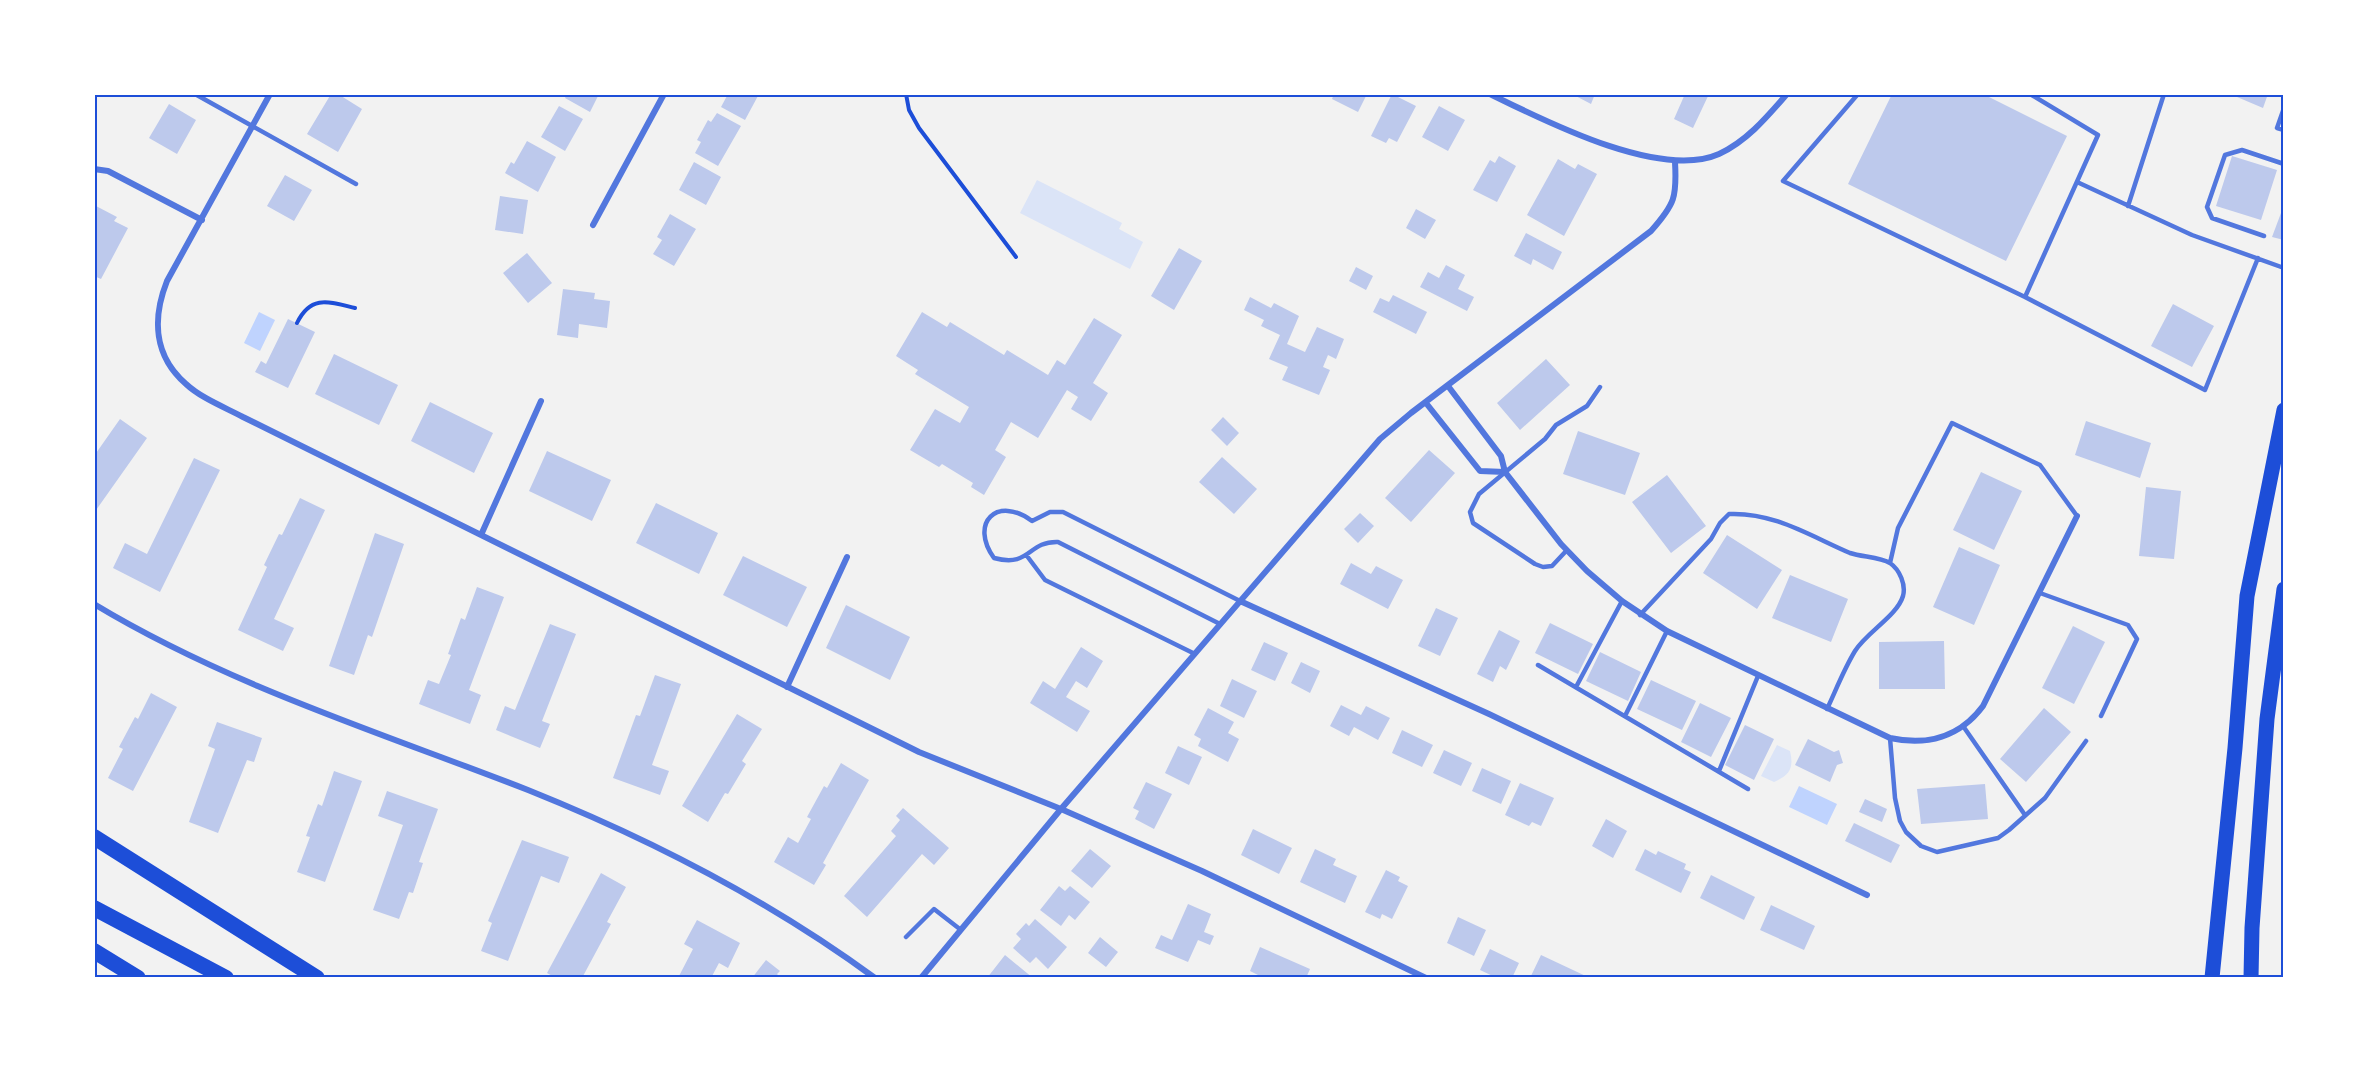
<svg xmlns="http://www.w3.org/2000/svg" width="2378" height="1072" viewBox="0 0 2378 1072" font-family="Raleway,sans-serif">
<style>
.green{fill:#dbe4f7}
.water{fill:#bfd3fe}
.building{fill:#bdc9ec}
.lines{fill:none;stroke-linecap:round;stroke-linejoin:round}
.path{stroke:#1d4ed8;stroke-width:4}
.service{stroke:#5277de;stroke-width:4.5}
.minor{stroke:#5277de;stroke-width:6}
.primary{stroke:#1d4ed8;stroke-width:15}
.motorway{stroke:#1d4ed8;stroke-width:16}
.neatline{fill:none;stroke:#1d4ed8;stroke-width:2}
</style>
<rect width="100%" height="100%" fill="#f2f2f2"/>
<path class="green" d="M 1037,180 L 1122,223 L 1119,229 L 1143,242 L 1130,269 L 1020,213 Z
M 1777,745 L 1790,751 C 1794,768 1790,775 1774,782 L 1761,776 Z"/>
<path class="water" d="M 259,312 L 275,320 L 260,351 L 244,343 Z
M 1799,786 L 1837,804 L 1827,825 L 1789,807 Z"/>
<path class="building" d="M 331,94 L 338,94 L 362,109 L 338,152 L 307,134 Z
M 567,94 L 599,94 L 590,112 L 565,98 Z
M 728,94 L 759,94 L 745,120 L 721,107 Z
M 1334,94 L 1367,94 L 1358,112 L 1332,99 Z
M 1392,94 L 1416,106 L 1397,142 L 1389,138 L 1386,143 L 1371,136 Z
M 1572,94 L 1595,94 L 1591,104 Z
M 1685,94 L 1709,94 L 1693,128 L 1674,119 Z
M 1892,94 L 1983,94 L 2067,136 L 2006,261 L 1848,184 Z
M 2230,94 L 2268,94 L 2263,108 Z
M 169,104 L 196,120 L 177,154 L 149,138 Z
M 559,106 L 583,119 L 565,151 L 541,137 Z
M 1439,106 L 1465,120 L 1448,151 L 1422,137 Z
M 717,113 L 741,126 L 718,166 L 695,153 L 701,142 L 697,140 L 708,120 L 711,122 Z
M 527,141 L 556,157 L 538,192 L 505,173 L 511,162 L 514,164 Z
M 1499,156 L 1516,166 L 1497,202 L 1473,190 L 1490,160 L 1495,163 Z
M 2232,156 L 2277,170 L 2261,220 L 2216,206 Z
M 1558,159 L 1575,169 L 1578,164 L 1597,174 L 1564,236 L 1527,215 Z
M 694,162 L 721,177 L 706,205 L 679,190 Z
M 285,175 L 312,190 L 294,221 L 267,206 Z
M 500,196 L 528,200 L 523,234 L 495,230 Z
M 2284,205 L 2284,240 L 2272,237 Z
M 96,206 L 117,217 L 114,221 L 128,228 L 101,279 L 94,276 Z
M 1416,209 L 1436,220 L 1425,239 L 1406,228 Z
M 670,214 L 696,229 L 674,266 L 653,254 L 662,240 L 657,237 Z
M 1526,233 L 1562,252 L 1553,270 L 1533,259 L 1531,265 L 1514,256 Z
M 1179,248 L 1202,261 L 1174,310 L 1151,296 Z
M 527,253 L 552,283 L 528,303 L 503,273 Z
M 1446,265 L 1465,275 L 1458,289 L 1474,297 L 1467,311 L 1420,287 L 1428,272 L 1439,278 Z
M 1356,267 L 1373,276 L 1366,290 L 1349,281 Z
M 563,289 L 595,293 L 594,299 L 610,301 L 607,328 L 579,324 L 578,338 L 557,335 Z
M 1393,295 L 1427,312 L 1416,334 L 1373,312 L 1380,298 L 1389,302 Z
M 1250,297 L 1271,308 L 1274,303 L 1299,316 L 1287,344 L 1305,352 L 1317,327 L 1344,339 L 1336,359 L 1328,355 L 1323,367 L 1330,370 L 1319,395 L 1282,380 L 1288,367 L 1269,359 L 1280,335 L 1261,326 L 1264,320 L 1244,310 Z
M 2173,304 L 2214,326 L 2192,367 L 2151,346 Z
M 922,312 L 947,327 L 950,322 L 1004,355 L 1007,350 L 1048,375 L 1057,360 L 1065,365 L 1094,318 L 1122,335 L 1093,383 L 1108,393 L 1091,421 L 1071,409 L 1078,397 L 1067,390 L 1038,438 L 1011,422 L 995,450 L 1006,457 L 984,495 L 971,487 L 973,483 L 942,464 L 939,467 L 910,450 L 935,409 L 960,423 L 969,407 L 915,374 L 918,370 L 896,356 Z
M 288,319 L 315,332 L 288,388 L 255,372 L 261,361 L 266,364 Z
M 334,354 L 398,385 L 379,425 L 315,394 Z
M 1546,359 L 1570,385 L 1520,430 L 1497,403 Z
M 430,402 L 493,433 L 474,473 L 411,441 Z
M 1223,417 L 1239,433 L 1227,446 L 1211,430 Z
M 120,419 L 147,438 L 94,513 L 94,456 Z
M 2086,421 L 2151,443 L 2140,478 L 2075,455 Z
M 1578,431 L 1640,453 L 1625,495 L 1563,474 Z
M 1429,450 L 1455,473 L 1411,522 L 1385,498 Z
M 547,451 L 611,480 L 592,521 L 529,491 Z
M 1222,457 L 1257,489 L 1234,514 L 1199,482 Z
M 194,458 L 220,470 L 160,592 L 113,568 L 125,543 L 147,554 Z
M 1981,472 L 2022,491 L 1994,550 L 1953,530 Z
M 1667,475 L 1706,526 L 1671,553 L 1632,502 Z
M 2146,487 L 2181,491 L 2174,559 L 2139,556 Z
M 300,498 L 325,510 L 274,619 L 294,628 L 283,651 L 238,630 L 267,567 L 264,565 L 279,534 L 282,535 Z
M 656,503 L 718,533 L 699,574 L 636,543 Z
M 1360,513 L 1374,526 L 1358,543 L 1344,529 Z
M 375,533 L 404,544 L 372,637 L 368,635 L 354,675 L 329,666 Z
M 1727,535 L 1782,570 L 1757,609 L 1703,573 Z
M 1959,547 L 2000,565 L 1974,625 L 1933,607 Z
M 743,556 L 807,587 L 787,627 L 723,595 Z
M 1351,563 L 1371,574 L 1376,566 L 1403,580 L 1388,609 L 1340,584 Z
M 1790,575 L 1848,599 L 1831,642 L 1772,618 Z
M 477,587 L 504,597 L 469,690 L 481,695 L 470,724 L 419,704 L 428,680 L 439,684 L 451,655 L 448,654 L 461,618 L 465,620 Z
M 846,605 L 910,637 L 890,680 L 826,648 Z
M 1436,608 L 1458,618 L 1440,656 L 1418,646 Z
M 1550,623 L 1593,644 L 1578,674 L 1535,653 Z
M 550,624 L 576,634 L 542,721 L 550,724 L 540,748 L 496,730 L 505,706 L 515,710 Z
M 2073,626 L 2105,642 L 2074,704 L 2042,688 Z
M 1499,630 L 1520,641 L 1506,670 L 1500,666 L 1493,682 L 1477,674 Z
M 1944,641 L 1945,689 L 1879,689 L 1879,642 Z
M 1264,642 L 1288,653 L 1275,681 L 1251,670 Z
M 1081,647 L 1103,661 L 1087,688 L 1076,681 L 1066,697 L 1090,711 L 1077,732 L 1030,703 L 1043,681 L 1055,689 Z
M 1600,652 L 1641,672 L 1628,701 L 1586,681 Z
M 1301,662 L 1320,671 L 1310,693 L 1291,683 Z
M 655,675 L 681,684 L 652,765 L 669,771 L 660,795 L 613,778 L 636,715 L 640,716 Z
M 1232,679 L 1257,691 L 1244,718 L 1220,706 Z
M 1651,680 L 1696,701 L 1682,730 L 1637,709 Z
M 151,693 L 177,707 L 133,791 L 108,778 L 123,749 L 119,747 L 135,717 L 138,719 Z
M 1700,703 L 1731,718 L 1711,757 L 1681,742 Z
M 1341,705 L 1361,715 L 1366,706 L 1390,718 L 1378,740 L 1354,727 L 1349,736 L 1330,726 Z
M 1208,708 L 1234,722 L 1228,733 L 1239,739 L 1228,762 L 1198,746 L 1201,739 L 1194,735 Z
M 2044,708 L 2071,732 L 2026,782 L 2000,759 Z
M 737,714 L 762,729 L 742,761 L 746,764 L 728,794 L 725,793 L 708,822 L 682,806 Z
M 217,722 L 262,738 L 254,762 L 247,760 L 218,833 L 189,822 L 215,749 L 208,746 Z
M 1745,725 L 1774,739 L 1754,780 L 1725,765 Z
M 1402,730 L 1433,745 L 1422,767 L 1392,753 Z
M 1808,739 L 1834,752 L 1839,750 L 1843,763 L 1837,765 L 1830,782 L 1795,765 Z
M 1178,746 L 1202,757 L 1189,785 L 1165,773 Z
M 1444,750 L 1472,763 L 1461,786 L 1433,773 Z
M 841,763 L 869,780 L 823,863 L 826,865 L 814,885 L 774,862 L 788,837 L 798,843 L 811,819 L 807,817 L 824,786 L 827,788 Z
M 1482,768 L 1511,781 L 1501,804 L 1472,791 Z
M 334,771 L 362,781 L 325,882 L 297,872 L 310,837 L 306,836 L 318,804 L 322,806 Z
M 1146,782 L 1172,794 L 1154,829 L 1135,819 L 1139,811 L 1133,808 Z
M 1520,783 L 1554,798 L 1541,826 L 1532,822 L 1529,826 L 1505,815 Z
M 1985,784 L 1988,819 L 1921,824 L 1917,789 Z
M 387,791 L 438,809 L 419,862 L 423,863 L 413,893 L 409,892 L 399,919 L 373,910 L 403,825 L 378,816 Z
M 1865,799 L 1887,809 L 1882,822 L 1859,812 Z
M 903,808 L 949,848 L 934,865 L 922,854 L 867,917 L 844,896 L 896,836 L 891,831 L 900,820 L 896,816 Z
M 1606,819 L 1627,831 L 1613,858 L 1592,846 Z
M 1854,823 L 1900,845 L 1891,863 L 1845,841 Z
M 1253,829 L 1292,848 L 1279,874 L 1241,855 Z
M 522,840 L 569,857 L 559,883 L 541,876 L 508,961 L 481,951 L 492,923 L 488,921 Z
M 1090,849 L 1111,866 L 1092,888 L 1071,871 Z
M 1315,849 L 1336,859 L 1333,865 L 1357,876 L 1345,903 L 1300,882 Z
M 1645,849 L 1656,855 L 1658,851 L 1686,864 L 1684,869 L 1691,872 L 1681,893 L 1635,870 Z
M 1386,870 L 1400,877 L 1398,881 L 1408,886 L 1392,919 L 1382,914 L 1380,919 L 1365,912 Z
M 601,873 L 626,887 L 607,922 L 611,924 L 582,978 L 556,978 L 547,973 Z
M 1711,875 L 1755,897 L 1744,920 L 1700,898 Z
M 1059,886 L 1065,891 L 1070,886 L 1090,902 L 1075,920 L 1069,915 L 1061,926 L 1040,910 Z
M 1188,904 L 1211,914 L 1204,932 L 1214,936 L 1210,945 L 1198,940 L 1188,962 L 1155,948 L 1161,935 L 1172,940 Z
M 1771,905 L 1815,926 L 1804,950 L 1760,930 Z
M 1458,917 L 1486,930 L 1474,956 L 1447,943 Z
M 1035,919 L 1067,947 L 1048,969 L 1036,957 L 1030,963 L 1013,948 L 1021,939 L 1016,934 L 1026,923 L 1029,926 Z
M 697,920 L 740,943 L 728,968 L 719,963 L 711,978 L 678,978 L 693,949 L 684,944 Z
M 1100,937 L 1118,952 L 1106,967 L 1088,953 Z
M 1260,947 L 1310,969 L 1306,978 L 1264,978 L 1250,971 Z
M 1490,949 L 1519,963 L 1512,978 L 1497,978 L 1480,970 Z
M 1005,955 L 1033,978 L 987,978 Z
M 1541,955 L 1590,978 L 1530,978 Z
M 766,960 L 780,971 L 777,974 L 781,978 L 752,978 Z"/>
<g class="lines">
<path class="path" d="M 906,94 L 909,110 L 919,128 L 1016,257
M 297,323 C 311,294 330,302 355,308"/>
<path class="service" d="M 195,94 L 356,184
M 1858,94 L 1783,181 L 2025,297 L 2098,135 L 2030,94
M 2284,108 L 2277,128 L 2284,130
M 2077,182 L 2192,235 L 2284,268
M 2128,206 L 2164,94
M 2264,236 L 2212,218 L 2207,207 L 2225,155 L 2242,150 L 2284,164
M 2025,297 L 2205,390 L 2258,258
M 1567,550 L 1552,566 L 1543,567 L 1535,564 L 1473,523 L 1470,512 L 1479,494 L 1545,439 L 1556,425 L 1587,406 L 1600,387
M 1027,556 L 1045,580 L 1195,654
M 1890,563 L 1898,528 L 1952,423 L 2040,465 L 2077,516
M 2040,593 L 2128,625 L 2137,639 L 2101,716
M 1640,615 L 1711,539 L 1720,523 L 1729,514 C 1774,512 1810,536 1850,553 C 1862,557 1880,557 1890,563 C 1900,570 1906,585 1903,596 C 1897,616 1867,632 1855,651 C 1844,669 1836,690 1827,709
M 1220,624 L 1058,542 C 1027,541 1031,568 994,558 C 969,523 997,495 1032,521 L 1050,512 L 1063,512 L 1240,601
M 1538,665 L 1748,789
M 1576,687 L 1622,601
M 1625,716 L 1667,631
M 1963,726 L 2025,815
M 1890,738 L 1895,798 L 1900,821 L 1906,832 L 1921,846 L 1937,852 L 1998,838 L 2009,830 L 2045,798 L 2086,741
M 1719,771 L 1758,676
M 906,937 L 934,909 L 961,930"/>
<path class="minor" d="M 270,94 L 167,281 C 152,319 154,356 186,384 C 201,398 224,407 243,417 L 919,752 L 1061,809 L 1202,871 L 1426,978
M 1490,94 C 1545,121 1660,180 1719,154 C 1747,141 1767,117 1787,94
M 94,169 L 108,171 L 202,220
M 593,225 L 664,94
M 1448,386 L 1501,456 L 1505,472 L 1561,544 L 1587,571 L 1622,601 L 1667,631 L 1890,738 C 1927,746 1960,737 1983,706 L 2077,516
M 1426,403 L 1480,471 L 1505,472
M 481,535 L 541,401
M 1240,601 L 1489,714 L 1867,895
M 94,604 C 230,686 382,733 528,790 C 650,839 769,900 875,978
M 787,687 L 847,557
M 921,978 L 1061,809 L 1380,439 L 1411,413 L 1651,231 C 1675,204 1677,197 1675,162"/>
<path class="primary" d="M 2212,978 L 2235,748 L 2247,596 L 2284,410
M 2251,978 L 2252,928 L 2267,719 L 2284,589"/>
<path class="motorway" d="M 94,837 L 317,978
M 94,908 L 226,978
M 94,951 L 138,978"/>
</g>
<rect width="2378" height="1072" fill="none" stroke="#ffffff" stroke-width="192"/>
<rect x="96" y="96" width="2186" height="880" class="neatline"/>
</svg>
